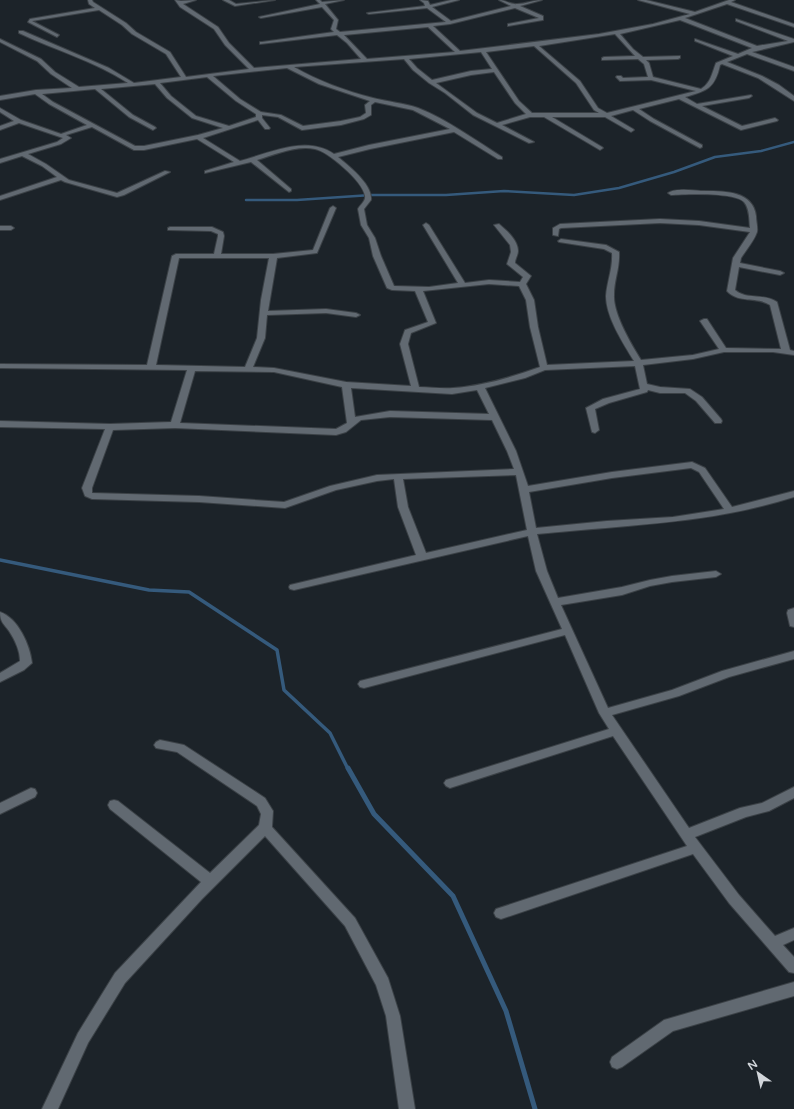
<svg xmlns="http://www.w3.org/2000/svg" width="794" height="1109" viewBox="0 0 794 1109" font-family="'Varela Round',sans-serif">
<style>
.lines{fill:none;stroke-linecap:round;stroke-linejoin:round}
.stream-far2{stroke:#355a7c;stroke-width:2.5}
.stream-far1{stroke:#355a7c;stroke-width:3.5}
.stream{stroke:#355a7c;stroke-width:5}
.minor-casing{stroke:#3b4146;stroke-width:2}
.minor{fill:#616971;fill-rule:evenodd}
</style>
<rect width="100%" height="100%" fill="#1c2329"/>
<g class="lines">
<path class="stream-far2" d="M 246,200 L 297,200 L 371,195 L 446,195 L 504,191 L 574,195 L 619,188 L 674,172 L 715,157 L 761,151 L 794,142"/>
<path class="stream-far1" d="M 0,560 L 149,590 L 189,592 L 277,650 L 284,690 L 330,733 L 348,769"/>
<path class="stream" d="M 348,768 L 374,814 L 453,896 L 506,1011 L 535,1109"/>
<defs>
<path id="minor" d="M 88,0 L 92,0 L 93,2 L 126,23 L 136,32 L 170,52 L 186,77 L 249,69 L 225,45 L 214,29 L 180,7 L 175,0 L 181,1 L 196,0 L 183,4 L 218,27 L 229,43 L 254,68 L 361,59 L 347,43 L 337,35 L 260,44 L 260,42 L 262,42 L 334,32 L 331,29 L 334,20 L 322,7 L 261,18 L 259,17 L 320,4 L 316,0 L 320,0 L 322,2 L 344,0 L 325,4 L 338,20 L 336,29 L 340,32 L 446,22 L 427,8 L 369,14 L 367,13 L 425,6 L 424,3 L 420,0 L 428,1 L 430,5 L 451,0 L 459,0 L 432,7 L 451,21 L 511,6 L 499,0 C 505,0 511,5 517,4 C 526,4 533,0 542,0 L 520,6 L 543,16 L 543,20 L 508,26 L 508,24 L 539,18 L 515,8 L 450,24 L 433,26 L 460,51 L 599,34 L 653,24 L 690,14 L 638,0 L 646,0 L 695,12 L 729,0 L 735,0 L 731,2 L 794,24 L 794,27 L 727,4 L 685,18 L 757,46 L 788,41 L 736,21 L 736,19 L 794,39 L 794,42 L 752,52 L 794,67 L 794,71 L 747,54 L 727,62 L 762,76 L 779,85 L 794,96 L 794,101 L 758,78 L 722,64 L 720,65 C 715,88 707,91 685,97 L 697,104 L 751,95 L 752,96 L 749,98 L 702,106 L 742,126 L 775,118 L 778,120 L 777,121 L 741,130 L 679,99 L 639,109 L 654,119 L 702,145 L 702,147 L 700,148 L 650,121 L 633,110 L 611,116 L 633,129 L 634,130 L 631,132 L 605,117 L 552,117 L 602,147 L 603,148 L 600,150 L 544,117 L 530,117 L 502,125 L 534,142 L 529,143 L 473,115 L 445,93 L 429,83 L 413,70 L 404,59 L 294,67 C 318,81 346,91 373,98 C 388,102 404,103 418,108 C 448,120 475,140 502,157 L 502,159 L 498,159 L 454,132 L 370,149 L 338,157 C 349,166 373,185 371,200 L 364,209 L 367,225 L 375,238 L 381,256 L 394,286 L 429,287 L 458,283 L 423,225 L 426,223 L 429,225 L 465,283 L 489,280 L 520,282 L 523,277 L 507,264 L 511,252 L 510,245 L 494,225 L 499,224 C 506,230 518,240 518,251 C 518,255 515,259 515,263 L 531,276 L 526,284 L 534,300 L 538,327 L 547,365 L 634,361 C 623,343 606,317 606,296 C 607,281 613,269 612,253 L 604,249 L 559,242 L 558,241 L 561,239 L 606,245 L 619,252 C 620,269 614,279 614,295 C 613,314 631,344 641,360 L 693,355 L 719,349 L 700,321 L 704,319 L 707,319 L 726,348 L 781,349 L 770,305 C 757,296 739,304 727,291 L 733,258 L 750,232 L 699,225 L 660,223 L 561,228 L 559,229 L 558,236 L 553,235 L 553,228 L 560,224 L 660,219 L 699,221 L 750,228 C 749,220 750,209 744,202 C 735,192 685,194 671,195 L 668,193 C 675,188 692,190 701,191 C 722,191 753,190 756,216 C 756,221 758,228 757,232 C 754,241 746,250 741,258 L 740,263 L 780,271 L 784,273 L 780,275 L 739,267 L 735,290 C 746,300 764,293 777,302 L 790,350 L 794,351 L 794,355 L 773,352 L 724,352 L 693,359 L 643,365 L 647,384 L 660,387 L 690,389 L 702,397 L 721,419 L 722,421 L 721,423 L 715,423 L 696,401 L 685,393 L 660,393 L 648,390 L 647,392 L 609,403 L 595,409 L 599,430 L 595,433 L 592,432 L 586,408 L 603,399 L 640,389 L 635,366 L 545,370 L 525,378 L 485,388 L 516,451 L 528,486 L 612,472 L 692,462 L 705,468 L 732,507 L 794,491 L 794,497 C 710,524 625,525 537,534 L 547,571 L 558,598 L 622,587 L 650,580 L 672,576 L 716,571 L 721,574 L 716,577 L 672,582 L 650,586 L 622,595 L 561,605 L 608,708 L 672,690 L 722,671 L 794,651 L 794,659 L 729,677 L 679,696 L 612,715 L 689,828 L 740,808 L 762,803 L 794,787 L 794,798 L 769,811 L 746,817 L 695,837 L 739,895 L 775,936 L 794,928 L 794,940 L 783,945 L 794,957 L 794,973 L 789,972 L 729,903 L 693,854 L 501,919 L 496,917 L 494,913 L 496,909 L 687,846 L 613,736 L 450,788 L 446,786 L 444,783 L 446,780 L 609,729 L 599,713 L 565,635 L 364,688 L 360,687 L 358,684 L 360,681 L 364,680 L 562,629 L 536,571 L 528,536 L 294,590 L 290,589 L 289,587 L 290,585 L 416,555 L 398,507 L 394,479 L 377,481 L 336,490 L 285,508 L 199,502 L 92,499 L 85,496 L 82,488 L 105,429 L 0,427 L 0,421 L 110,424 L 171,422 L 187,370 L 0,368 L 0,364 L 147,365 L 172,256 L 176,254 L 214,254 L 218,236 L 218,234 L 211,231 L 168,230 L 168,228 L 170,227 L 212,227 L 223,232 L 224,236 L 221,254 L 273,254 L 313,250 L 330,208 L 333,206 L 336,208 L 317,253 L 277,258 L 268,311 L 326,309 L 356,313 L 360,315 L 356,317 L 326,313 L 267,315 L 265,338 L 253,367 L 274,368 L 346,382 L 411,386 L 400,344 L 405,330 L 428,322 L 415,291 L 392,290 L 387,288 L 373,256 L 369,238 L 361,225 L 358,209 C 360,205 366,201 365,196 C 363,181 327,151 315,149 C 296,145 274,155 257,160 L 291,189 L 291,191 L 289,192 L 251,162 L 205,173 L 205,171 L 234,162 L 197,139 L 144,150 L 134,150 L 92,127 L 66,135 L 71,138 L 61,144 L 28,154 L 46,164 L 69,180 L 117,193 L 165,171 L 170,172 L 124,195 L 117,197 L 65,182 L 61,180 L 0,200 L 0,196 L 57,177 L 42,166 L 22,156 L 0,163 L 0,159 L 57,142 L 63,138 L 19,123 L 0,130 L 0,126 L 14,121 L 0,112 L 0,108 L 21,120 L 61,134 L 87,125 L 49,104 L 35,94 L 0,100 L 0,96 L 36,90 L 72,88 L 51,74 L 37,61 L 0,42 L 0,39 L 41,59 L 55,72 L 79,87 L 128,83 C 94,61 55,50 19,33 L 19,31 L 23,31 L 109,68 L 134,83 L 181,77 L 166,54 L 132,34 L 122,25 L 99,10 L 32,21 L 59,35 L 57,37 L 28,22 L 30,19 L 95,8 L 89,4 ZM 680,20 L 752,48 L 738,54 L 695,39 L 695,41 L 733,56 L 716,63 C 712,73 711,83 701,89 L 653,77 L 649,63 L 646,60 L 678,59 L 680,58 L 680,56 L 643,57 L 633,49 L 620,34 ZM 428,27 L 455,52 L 367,59 L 344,35 ZM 615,34 L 635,56 L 604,57 L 602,58 L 602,60 L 638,59 L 644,64 L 648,77 L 623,78 L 621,76 L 617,76 L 616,77 L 620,81 L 651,80 L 696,91 L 607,113 L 598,108 L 580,81 L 539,46 ZM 534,46 L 576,83 L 594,110 L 599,113 L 532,113 L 519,101 L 486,52 ZM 481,52 L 492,69 L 471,71 L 432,80 L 417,68 L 409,59 ZM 287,68 L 319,84 L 370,101 L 365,105 L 366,113 L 360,117 L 341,121 L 303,126 L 281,115 L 261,112 L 240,99 L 213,76 ZM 494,72 L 515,103 L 526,114 L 497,123 L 477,113 L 436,83 L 471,75 ZM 207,77 L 236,101 L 256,114 L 256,117 L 229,126 L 196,116 L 171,96 L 160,83 ZM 155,84 L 167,98 L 192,118 L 223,128 L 198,135 L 144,146 L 135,146 L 53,102 L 42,94 L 95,89 L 129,117 L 153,130 L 156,128 L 155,127 L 133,115 L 101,89 ZM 375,102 L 413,110 L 450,129 L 369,145 L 334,154 C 306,135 270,153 240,161 L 203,138 L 258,120 L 265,129 L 269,129 L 270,128 L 262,118 L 262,115 L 278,117 L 302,130 L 341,125 L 364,119 L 371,115 L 371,105 ZM 179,258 L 269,258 L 261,300 L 257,338 L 245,367 L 156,365 ZM 489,284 L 519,286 L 526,300 L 530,327 L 540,367 C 512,377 483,386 453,388 C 442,389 430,387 419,387 L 408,344 L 411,333 L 436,323 L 423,291 ZM 195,371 L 274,372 L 342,387 L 347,423 L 336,429 L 180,423 ZM 351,388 L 452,394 L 477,390 L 489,414 L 390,411 L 355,417 ZM 390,417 L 492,420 L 507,451 L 514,469 L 377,475 L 330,486 L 284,502 L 199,496 L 92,493 L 92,488 L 113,430 L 175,428 L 336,435 L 346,432 L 361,420 ZM 691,468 L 699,472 L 724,509 L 673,517 L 607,521 L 536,528 L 529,492 L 612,478 ZM 516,475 L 527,530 L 426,553 L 408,507 L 403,479 Z
M 223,0 L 229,0 L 236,4 L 275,0 L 235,6 Z
M 0,226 L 11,226 L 14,228 L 11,230 L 0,230 Z
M 794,608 L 794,627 L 790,626 L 787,613 L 788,610 Z
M 0,612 C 18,618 30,645 32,663 L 24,670 L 0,682 L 0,673 L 20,661 C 20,651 15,640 9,631 C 4,624 0,622 0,612 Z
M 160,740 L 184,745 L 265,798 L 273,811 L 272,827 L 355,918 L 388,978 L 400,1016 L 415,1109 L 399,1109 L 386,1016 L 376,985 L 345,926 L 265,836 L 202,899 L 125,983 L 88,1043 L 58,1109 L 42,1109 L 78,1033 L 115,973 L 201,882 L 110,809 L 108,805 L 110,801 L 114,800 L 118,801 L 210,873 L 259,825 L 261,814 L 257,806 L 177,752 L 156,748 L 154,745 L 156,742 Z
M 31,788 L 35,789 L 37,793 L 35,797 L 0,814 L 0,803 Z
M 794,982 L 794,996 L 673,1031 L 622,1067 L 617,1069 L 612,1067 L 610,1062 L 612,1057 L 664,1020 Z"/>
</defs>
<use href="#minor" class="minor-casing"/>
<use href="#minor" class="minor"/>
</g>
<g transform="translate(758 1073) rotate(326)" stroke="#1c2329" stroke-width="3" paint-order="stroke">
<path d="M0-3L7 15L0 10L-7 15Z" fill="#d2d6db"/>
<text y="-6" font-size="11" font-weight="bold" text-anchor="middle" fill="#d2d6db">N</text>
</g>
</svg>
